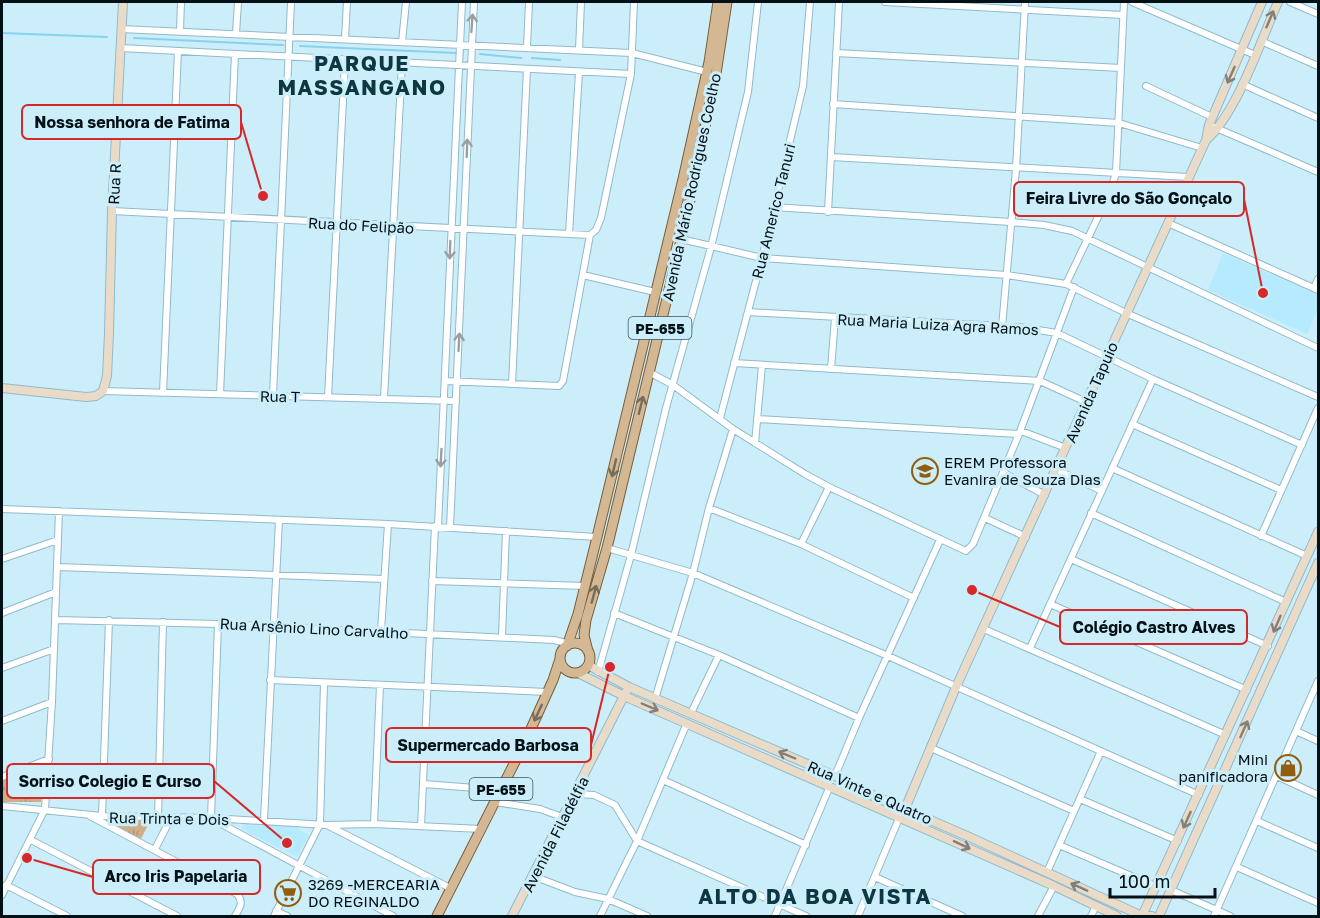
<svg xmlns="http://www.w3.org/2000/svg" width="1320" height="918" viewBox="0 0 1320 918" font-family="'Golos Text',sans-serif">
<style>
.built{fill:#b6eafe}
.park{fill:url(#park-tufts)}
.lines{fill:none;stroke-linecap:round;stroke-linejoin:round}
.stream{stroke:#87d2ee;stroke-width:2}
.street-casing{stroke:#90baca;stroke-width:8}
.secondary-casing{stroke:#90baca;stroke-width:10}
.primary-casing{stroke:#795e39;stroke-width:11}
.street{stroke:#fff;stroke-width:6}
.secondary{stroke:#eadbc9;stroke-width:8}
.primary{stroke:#d4b893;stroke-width:9}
.oneway{stroke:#828079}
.oneway2{stroke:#9aa0a2}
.oneway3{stroke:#766d5b}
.labels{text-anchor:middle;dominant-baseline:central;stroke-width:6;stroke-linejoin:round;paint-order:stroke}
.shield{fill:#cceefb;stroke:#3f535b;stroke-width:1.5}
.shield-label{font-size:14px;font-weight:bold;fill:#031117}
.street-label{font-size:15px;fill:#031117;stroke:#cceefb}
.poi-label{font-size:15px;fill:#031117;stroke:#cceefb;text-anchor:start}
.district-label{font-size:21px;font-weight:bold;letter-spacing:1.5px;fill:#0e3744;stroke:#cceefb}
.leader{fill:none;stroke:#d62828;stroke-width:2}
.callout-dot{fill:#d62828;stroke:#cceefb;stroke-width:2}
.callout{fill:#cceefb;stroke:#d62828;stroke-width:2}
.callout-label{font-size:16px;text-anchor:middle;font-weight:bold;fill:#031117}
</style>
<defs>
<pattern id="park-tufts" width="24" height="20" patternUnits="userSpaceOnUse" patternTransform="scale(1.5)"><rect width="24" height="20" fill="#d0af88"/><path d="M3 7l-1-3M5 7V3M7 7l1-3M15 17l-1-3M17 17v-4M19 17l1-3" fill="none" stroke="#b19675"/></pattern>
</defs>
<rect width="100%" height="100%" fill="#cceefb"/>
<path class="built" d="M 1223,253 L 1318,295 L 1318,309 L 1307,334 L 1208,290 Z
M 243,821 L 298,825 L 297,828 L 309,835 L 297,857 L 242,829 Z"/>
<path class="park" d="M 41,766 L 43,767 L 41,802 L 2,802 L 2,780 Z
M 100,818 L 151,819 L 141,839 Z"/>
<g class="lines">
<path class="stream" d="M 2,33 L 107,37
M 134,38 L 283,45
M 300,46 L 456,53
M 480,54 L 521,58
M 532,58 L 560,60"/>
<defs>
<path id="street" d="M 885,2 L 1123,15
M 1132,2 L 1255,55
M 1290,2 L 1318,14
M 121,29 L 632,53 L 707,72
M 180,31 L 181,2
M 236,34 L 238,2
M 345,39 L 347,2
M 1261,41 L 1318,66
M 402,42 L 406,2
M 121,48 L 631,74
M 527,48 L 529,2
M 579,50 L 581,2
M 836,53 L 1121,68
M 1242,84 L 1318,118
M 1146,86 L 1212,117
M 833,104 L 1119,123 L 1202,148
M 1214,127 L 1318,172
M 831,157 L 1189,177
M 773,207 L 1011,222 L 1044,225 L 1072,231 L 1318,348
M 112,211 L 590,235 L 596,230 L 601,218 L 631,74 L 634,2
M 828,212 L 839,2
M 1168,223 L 1318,290
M 569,234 L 579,72
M 681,239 L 762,258 L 1007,275 L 1066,284 L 1126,313 L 1318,397
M 583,275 L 655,292
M 1066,284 L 1110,192 L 1116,173 L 1124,2
M 1314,288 L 1318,279
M 748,312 L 1019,327 L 1057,333 L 1153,379 L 1302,445
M 1002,327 L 1016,169 L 1025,2
M 734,363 L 1040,381 L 1086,402
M 831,369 L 835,318
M 649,372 L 673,385 L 733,429 L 805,474 L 829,487 L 966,551 L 973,544 L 1019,434 L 1074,287
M 445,381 L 559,386 L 563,381 L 590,235
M 512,384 L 527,69
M 103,391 L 456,401
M 163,393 L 178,51
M 220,394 L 235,54
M 273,395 L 291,2
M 328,397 L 345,60
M 384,398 L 402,63
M 720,418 L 762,258 L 803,86 L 810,2
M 757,419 L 1019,434
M 1132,424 L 1281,490
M 1021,431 L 1066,448
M 755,443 L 762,365
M 1112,468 L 1307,556
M 1057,470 L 1102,491
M 1004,473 L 1045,495
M 709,508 L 801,544 L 914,598
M 2,509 L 388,524 L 597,537
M 1091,513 L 1286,602
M 985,518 L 1026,537
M 438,526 L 462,2
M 450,527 L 474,2
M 1261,536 L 1318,408
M 801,544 L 829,487
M 607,548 L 693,573 L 888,656 L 1199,795
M 2,559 L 58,540
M 1071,559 L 1268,646
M 58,567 L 384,579
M 432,581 L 585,586
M 1050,604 L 1247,690
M 2,613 L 56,592
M 614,613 L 719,655 L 859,718
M 56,620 L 218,624 L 554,640 L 570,644
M 984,629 L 1226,735
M 381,631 L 388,524
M 502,636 L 506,531
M 1030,648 L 1153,379
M 2,668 L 54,649
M 598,672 L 631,555 L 666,408 L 711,247 L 748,92 L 758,2
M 270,680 L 548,692
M 655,699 L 693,573 L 709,508 L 733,429
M 691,713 L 719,655
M 2,721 L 52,702
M 1296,731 L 1318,741
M 426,736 L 525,742
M 931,748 L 1074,811
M 835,776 L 859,718 L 940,540
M 1277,776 L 1318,795
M 2,777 L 49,759
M 663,780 L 806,845
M 424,784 L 501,790
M 576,794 L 594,795 L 615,805 L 637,841 L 806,916
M 1080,799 L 1178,841
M 495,802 L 540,809 L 562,817
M 2,806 L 102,816 L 211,818 L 326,825 L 374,824 L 482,829
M 90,816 L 237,894 C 244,902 240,908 235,916
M 102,816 L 109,620
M 158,817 L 163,622
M 211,818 L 218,624
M 214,820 L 393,916
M 264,820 L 279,520
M 1257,821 L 1318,848
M 374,824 L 380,685
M 327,825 L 452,889
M 421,826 L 435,526
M 31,840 L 177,916
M 1059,845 L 1157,887
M 155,849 L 171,818
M 1237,867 L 1318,903
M 1047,872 L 1101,751
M 533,876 L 575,892 L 608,899 L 647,916
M 875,877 L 962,916
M 6,885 L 67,916
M 1171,890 L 1230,916
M 2,895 L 45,809 L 52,702 L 59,511
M 276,911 L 287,916
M 274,916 L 320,824 L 324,683
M 600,916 L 637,841 L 687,723
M 775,916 L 830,786
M 858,916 L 900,816
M 1038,916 L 1054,886
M 1091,916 L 1096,906
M 1214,916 L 1318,681"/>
<path id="secondary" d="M 1206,140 C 1237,113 1261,40 1278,2
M 2,388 L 86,397 L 96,396 L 103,391 L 107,376 L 109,333 L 112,211 L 123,2
M 588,665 L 629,687 L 835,776 L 857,788 L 974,839 L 1142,916 L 1152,916
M 578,673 L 624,696 L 1054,886 L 1117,916
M 905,809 L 956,687 L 1206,140 L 1209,125 L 1262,2
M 512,916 L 626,692
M 1142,916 L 1318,532
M 1159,916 L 1318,563"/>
<path id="primary" d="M560 658a15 15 0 1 1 30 0a15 15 0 1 1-30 0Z
M 567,646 L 578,614 L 597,537 L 683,179 L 709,62 L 718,2
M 588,651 L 584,635 L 586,620 L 607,548 L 687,215 L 716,74 L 727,2
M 437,916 L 525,742 L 553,680 L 560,659"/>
</defs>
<use href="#street" class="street-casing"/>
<use href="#secondary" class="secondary-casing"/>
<use href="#primary" class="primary-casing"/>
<use href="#street" class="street"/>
<use href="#secondary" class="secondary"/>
<use href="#primary" class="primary"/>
</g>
<defs><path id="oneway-shaft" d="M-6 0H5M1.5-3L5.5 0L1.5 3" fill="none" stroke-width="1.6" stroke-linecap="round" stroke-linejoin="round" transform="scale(1.5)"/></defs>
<g class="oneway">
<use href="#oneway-shaft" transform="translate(1270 19) rotate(-67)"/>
<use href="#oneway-shaft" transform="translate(1231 75) rotate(114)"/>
<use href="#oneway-shaft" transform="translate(1277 624) rotate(113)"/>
<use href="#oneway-shaft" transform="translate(650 707) rotate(23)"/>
<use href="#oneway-shaft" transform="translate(1244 729) rotate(-66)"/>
<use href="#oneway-shaft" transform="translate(787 755) rotate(-157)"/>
<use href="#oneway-shaft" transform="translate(1187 820) rotate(114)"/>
<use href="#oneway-shaft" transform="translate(962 845) rotate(25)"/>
<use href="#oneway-shaft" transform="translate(1079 887) rotate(-156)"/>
</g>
<g class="oneway2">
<use href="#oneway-shaft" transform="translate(472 23) rotate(-86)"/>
<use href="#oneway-shaft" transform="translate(467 148) rotate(-88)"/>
<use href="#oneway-shaft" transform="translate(450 250) rotate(92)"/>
<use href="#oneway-shaft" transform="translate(459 342) rotate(-87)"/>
<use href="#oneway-shaft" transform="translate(441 458) rotate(93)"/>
</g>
<g class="oneway3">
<use href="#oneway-shaft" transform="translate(641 405) rotate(-76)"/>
<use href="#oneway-shaft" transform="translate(614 468) rotate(103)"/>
<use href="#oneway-shaft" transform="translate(594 594) rotate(-75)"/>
<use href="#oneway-shaft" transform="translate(538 713) rotate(115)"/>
</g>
<defs>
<symbol id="school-ring" viewBox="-11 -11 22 22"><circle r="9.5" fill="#cceefb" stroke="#915e0e" stroke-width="1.5"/><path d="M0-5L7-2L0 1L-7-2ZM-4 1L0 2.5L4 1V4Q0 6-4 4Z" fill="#915e0e"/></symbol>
<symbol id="shop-ring" viewBox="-11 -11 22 22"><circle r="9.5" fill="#cceefb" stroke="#915e0e" stroke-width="1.5"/><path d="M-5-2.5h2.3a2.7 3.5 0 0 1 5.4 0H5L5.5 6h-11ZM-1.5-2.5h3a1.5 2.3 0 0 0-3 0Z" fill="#915e0e"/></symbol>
<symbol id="supermarket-ring" viewBox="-11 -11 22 22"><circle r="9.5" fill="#cceefb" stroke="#915e0e" stroke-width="1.5"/><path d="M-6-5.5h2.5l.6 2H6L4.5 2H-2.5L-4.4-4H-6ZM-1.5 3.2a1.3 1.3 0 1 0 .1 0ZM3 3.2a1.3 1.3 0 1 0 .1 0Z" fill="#915e0e"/></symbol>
</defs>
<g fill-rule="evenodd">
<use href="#school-ring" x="910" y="456" width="30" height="30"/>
<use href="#shop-ring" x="1273" y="753" width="30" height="30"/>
<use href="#supermarket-ring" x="273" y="878" width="30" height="30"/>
</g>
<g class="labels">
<g class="shield">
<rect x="628.5" y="317" width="63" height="22" rx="4.5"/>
<rect x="469.5" y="778" width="63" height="22" rx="4.5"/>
</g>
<g class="shield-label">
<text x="660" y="328">PE-655</text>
<text x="501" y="789">PE-655</text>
</g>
<g class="street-label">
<text transform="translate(114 184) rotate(-87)">Rua R</text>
<text transform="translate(691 187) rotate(-78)">Avenida Mário Rodrigues Coelho</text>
<text transform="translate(773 211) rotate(-76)">Rua Americo Tanuri</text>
<text transform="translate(361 225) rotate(3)">Rua do Felipão</text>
<text transform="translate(938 324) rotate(3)">Rua Maria Luiza Agra Ramos</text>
<text transform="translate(1091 392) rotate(-66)">Avenida Tapuio</text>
<text transform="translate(280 396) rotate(1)">Rua T</text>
<text transform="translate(314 628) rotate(3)">Rua Arsênio Lino Carvalho</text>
<text transform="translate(870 792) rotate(24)">Rua Vinte e Quatro</text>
<text transform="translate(169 818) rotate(1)">Rua Trinta e Dois</text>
<text transform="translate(555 834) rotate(-63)">Avenida Filadélfia</text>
</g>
<g class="poi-label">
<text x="944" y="462">EREM Professora<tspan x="944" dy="17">Evanira de Souza Dias</tspan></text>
<text x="1268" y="759" text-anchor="end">Mini<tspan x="1268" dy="17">panificadora</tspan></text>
<text x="308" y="884">3269 -MERCEARIA<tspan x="308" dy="17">DO REGINALDO</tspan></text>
</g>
<g class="district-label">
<text x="362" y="63">PARQUE<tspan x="362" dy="24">MASSANGANO</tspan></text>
<text x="815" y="896">ALTO DA BOA VISTA</text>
</g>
</g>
<path class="leader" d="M263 196L241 122M1263 293L1244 199M972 590L1060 627M610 667L591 745M287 843L214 781M27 858L93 877"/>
<g class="callout-dot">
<circle cx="263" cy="196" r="6"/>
<circle cx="1263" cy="293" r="6"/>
<circle cx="972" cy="590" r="6"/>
<circle cx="610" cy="667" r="6"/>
<circle cx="287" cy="843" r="6"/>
<circle cx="27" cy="858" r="6"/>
</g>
<g class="callout">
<rect x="22" y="105" width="219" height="34" rx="6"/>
<rect x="1014" y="182" width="230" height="34" rx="6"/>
<rect x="1060" y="610" width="187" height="34" rx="6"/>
<rect x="386" y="728" width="205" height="34" rx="6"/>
<rect x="7" y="764" width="207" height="34" rx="6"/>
<rect x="93" y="860" width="167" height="34" rx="6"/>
</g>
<g class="callout-label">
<text x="132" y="128">Nossa senhora de Fatima</text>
<text x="1129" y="204">Feira Livre do São Gonçalo</text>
<text x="1154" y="633">Colégio Castro Alves</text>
<text x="488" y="751">Supermercado Barbosa</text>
<text x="110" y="787">Sorriso Colegio E Curso</text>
<text x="176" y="882">Arco Iris Papelaria</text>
</g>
<rect width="1320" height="918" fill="none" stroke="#031117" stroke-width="6"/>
<path d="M1110 888v9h105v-9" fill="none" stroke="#031117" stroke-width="3"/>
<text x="1119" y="888" font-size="18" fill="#031117" stroke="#cceefb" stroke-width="4.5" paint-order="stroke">100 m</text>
</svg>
